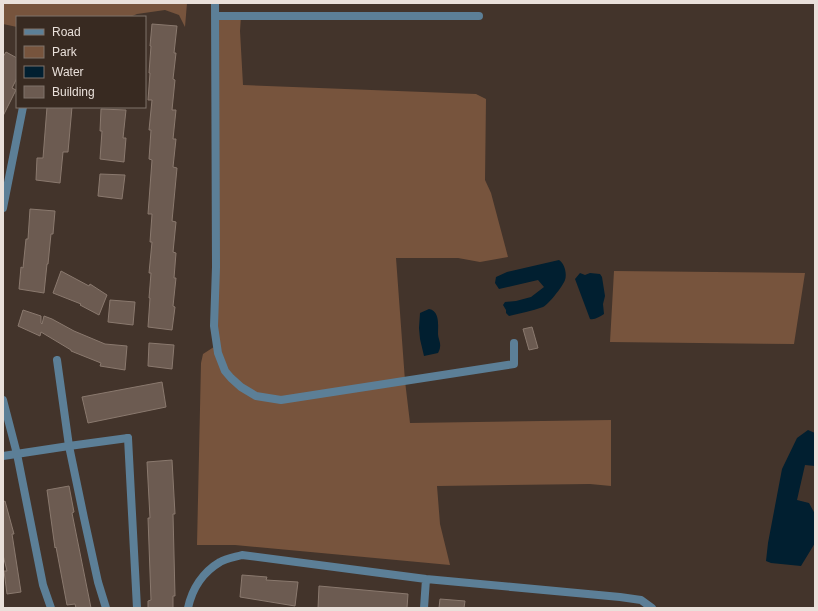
<svg xmlns="http://www.w3.org/2000/svg" width="818" height="611" viewBox="0 0 818 611" font-family="Helvetica,sans-serif">
<style>
.green{fill:#77543d}
.water{fill:#011f30}
.building{fill:#6c5b51;stroke:#8a796e}
.lines{fill:none;stroke-linecap:round;stroke-linejoin:round}
.minor{stroke:#5c7f97;stroke-width:8}
.tertiary{stroke:#5c7f97;stroke-width:8}
</style>
<rect width="100%" height="100%" fill="#43342b"/>
<path class="green" d="M 3,3 L 187,3 L 185,27 L 179,15 L 165,10 L 137,14 L 130,17 L 17,17 L 17,27 L 3,24 Z
M 215,16 L 241,16 L 240,31 L 243,85 L 476,94 L 486,99 L 485,180 L 491,193 L 508,257 L 480,262 L 458,258 L 396,258 L 405,381 L 410,423 L 611,420 L 611,486 L 590,484 L 437,486 L 440,524 L 450,565 L 235,545 L 197,545 L 201,363 L 203,354 L 217,345 Z
M 614,271 L 805,273 L 794,344 L 610,342 Z"/>
<path class="water" d="M 559,260 C 565,264 567,274 565,280 C 563,286 548,305 543,307 C 532,311 520,313 509,316 L 506,313 L 506,310 L 503,305 L 505,302 L 516,301 L 531,297 L 544,287 L 538,280 L 499,289 L 495,283 L 496,277 L 507,272 Z
M 580,273 L 585,275 L 590,273 L 600,274 L 602,277 L 605,296 L 603,304 L 604,314 C 599,317 595,320 590,319 L 575,279 Z
M 429,309 C 440,311 438,325 438,334 C 438,338 441,343 440,347 C 440,349 439,351 438,353 L 424,356 L 420,339 L 419,328 L 420,313 Z
M 808,430 L 815,433 L 815,466 L 805,465 L 797,500 L 809,503 L 815,514 L 815,543 L 801,566 L 771,563 L 766,561 L 768,543 L 782,469 L 797,438 Z"/>
<path class="building" d="M 152,24 L 177,26 L 174,53 L 176,53 L 173,79 L 175,80 L 172,110 L 176,110 L 173,139 L 176,139 L 173,167 L 177,168 L 172,221 L 176,222 L 173,252 L 176,253 L 174,278 L 176,278 L 173,306 L 175,307 L 172,330 L 148,327 L 150,298 L 149,298 L 151,273 L 149,273 L 152,242 L 150,242 L 152,214 L 148,214 L 152,160 L 149,159 L 151,130 L 149,130 L 152,100 L 148,100 L 150,73 L 149,73 L 151,46 L 150,46 Z
M 6,52 L 17,58 L 17,78 L 12,88 L 16,90 L 3,116 L 3,57 Z
M 47,107 L 72,107 L 68,152 L 63,152 L 60,183 L 36,180 L 37,158 L 43,158 Z
M 101,109 L 126,110 L 123,138 L 126,138 L 124,162 L 100,159 L 102,131 L 100,131 Z
M 100,174 L 125,175 L 122,199 L 98,196 Z
M 30,209 L 55,211 L 53,234 L 51,234 L 48,264 L 47,264 L 44,293 L 19,289 L 21,267 L 23,268 L 26,239 L 28,239 Z
M 61,271 L 89,286 L 90,284 L 107,295 L 99,315 L 80,305 L 81,304 L 53,293 Z
M 110,300 L 135,302 L 133,325 L 108,322 Z
M 23,310 L 41,316 L 41,323 L 42,324 L 44,316 L 52,319 L 74,331 L 105,344 L 127,346 L 125,370 L 100,366 L 101,363 L 71,351 L 71,350 L 41,332 L 40,336 L 18,326 Z
M 532,327 L 538,348 L 529,350 L 523,329 Z
M 149,343 L 174,345 L 172,369 L 148,366 Z
M 162,382 L 166,407 L 88,423 L 82,397 Z
M 172,460 L 175,514 L 173,514 L 175,596 L 173,596 L 173,608 L 148,608 L 148,601 L 151,600 L 148,518 L 150,518 L 147,462 Z
M 69,486 L 74,512 L 72,513 L 91,608 L 76,608 L 75,604 L 67,605 L 56,547 L 55,548 L 47,490 Z
M 5,501 L 14,534 L 12,534 L 21,592 L 7,594 L 4,571 L 7,571 L 3,555 L 3,502 Z
M 242,575 L 267,577 L 266,580 L 298,582 L 295,606 L 240,597 Z
M 319,586 L 408,594 L 407,608 L 318,608 Z
M 440,599 L 465,601 L 464,608 L 439,608 Z"/>
<g class="lines">
<path class="minor" d="M 215,3 L 216,267 L 214,326 L 218,353 L 225,371 L 231,378 L 241,387 L 256,396 L 281,400 L 514,364 L 514,343
M 215,16 L 479,16
M 3,208 L 23,107
M 57,360 L 69,446 L 84,518 L 98,582 L 106,608
M 3,400 L 17,454 L 43,585 L 51,608
M 128,438 L 137,608
M 188,608 C 192,589 203,572 220,562 C 226,558 235,557 242,555 L 426,579 L 620,597 L 641,600 L 652,608
M 424,608 L 426,579"/>
<path class="tertiary" d="M 3,456 L 69,446 L 128,438"/>
</g>
<rect width="818" height="611" fill="none" stroke="#e9e0da" stroke-width="8"/>
<rect x="16" y="16" width="130" height="92" fill="#382a21" stroke="#7f736b"/>
<rect x="24" y="29" width="20" height="6" fill="#5c7f97" stroke="#7f736b"/>
<text x="52" y="36" font-size="12" fill="#e9e0da">Road</text>
<rect x="24" y="46" width="20" height="12" fill="#77543d" stroke="#7f736b"/>
<text x="52" y="56" font-size="12" fill="#e9e0da">Park</text>
<rect x="24" y="66" width="20" height="12" fill="#011f30" stroke="#7f736b"/>
<text x="52" y="76" font-size="12" fill="#e9e0da">Water</text>
<rect x="24" y="86" width="20" height="12" fill="#6c5b51" stroke="#7f736b"/>
<text x="52" y="96" font-size="12" fill="#e9e0da">Building</text>
</svg>
